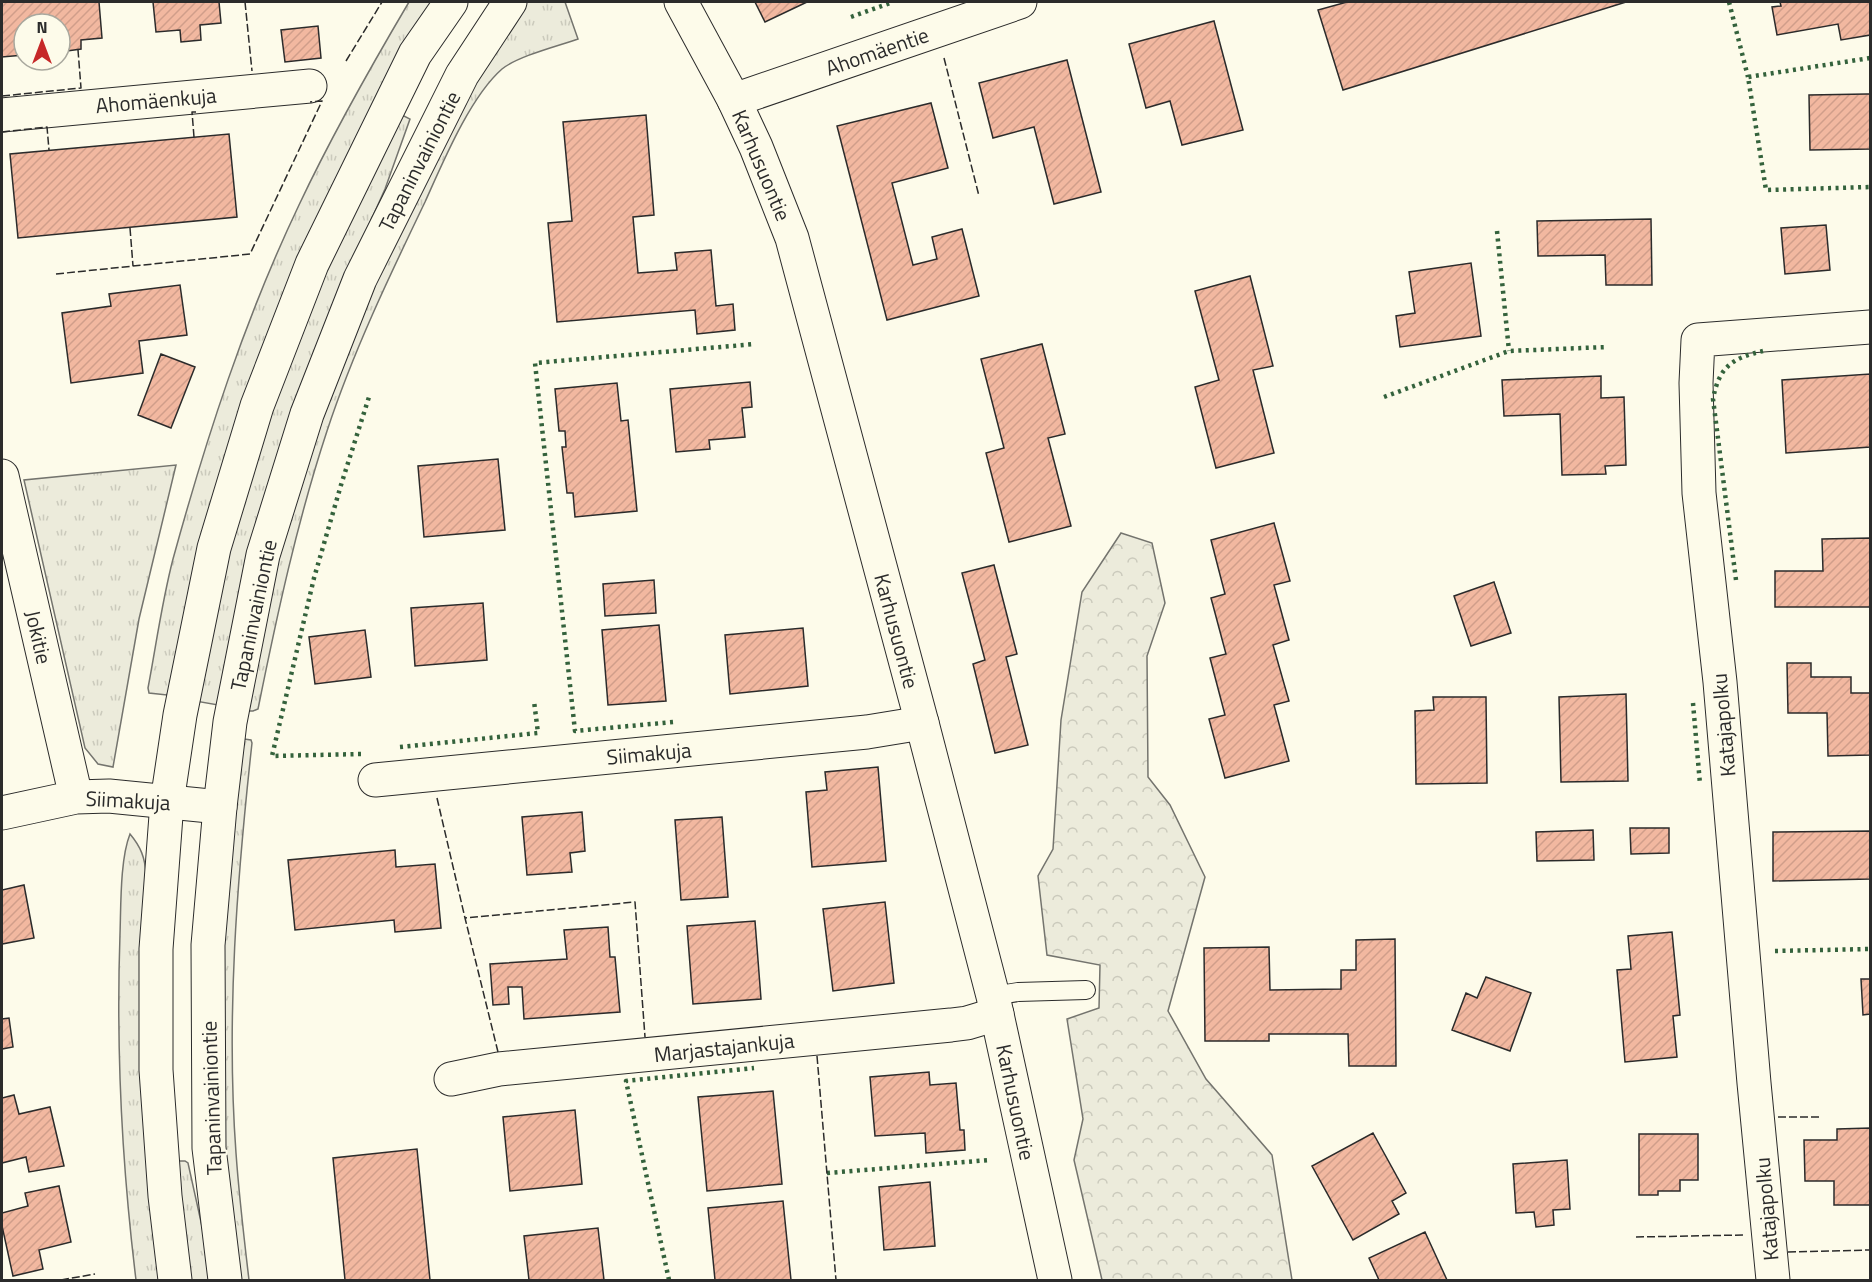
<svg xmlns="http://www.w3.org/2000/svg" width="1872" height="1282" viewBox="0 0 1872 1282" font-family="'Titillium Web',sans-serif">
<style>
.grass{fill:url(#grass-tufts);stroke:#74746e;stroke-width:1.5}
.forest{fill:url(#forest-crowns);stroke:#74746e;stroke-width:1.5}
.building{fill:url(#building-hatch);stroke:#2b2b2b;stroke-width:1.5}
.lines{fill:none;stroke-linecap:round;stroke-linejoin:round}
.lane-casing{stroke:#2b2b2b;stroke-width:20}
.street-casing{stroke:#2b2b2b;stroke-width:35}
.secondary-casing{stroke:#2b2b2b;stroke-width:35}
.primary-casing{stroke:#2b2b2b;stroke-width:35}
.lane{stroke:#fdfbea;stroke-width:18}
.street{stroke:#fdfbea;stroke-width:33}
.secondary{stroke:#fdfbea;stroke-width:33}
.primary{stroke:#fdfbea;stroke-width:33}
.hedge{stroke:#34623c;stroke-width:4.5;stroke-dasharray:3 4.5;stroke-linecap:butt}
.fence{stroke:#2b2b2b;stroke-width:1.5;stroke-dasharray:8 3;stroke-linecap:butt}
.labels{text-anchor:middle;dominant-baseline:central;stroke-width:4.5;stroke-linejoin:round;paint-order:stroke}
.street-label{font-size:21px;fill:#2b2b2b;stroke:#fdfbea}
</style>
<defs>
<pattern id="grass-tufts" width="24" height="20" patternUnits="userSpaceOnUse" patternTransform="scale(1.5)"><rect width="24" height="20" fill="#ecebdb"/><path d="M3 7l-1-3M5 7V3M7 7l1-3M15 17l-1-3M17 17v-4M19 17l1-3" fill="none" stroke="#cbcabc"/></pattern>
<pattern id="forest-crowns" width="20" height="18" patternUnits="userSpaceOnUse" patternTransform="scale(1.5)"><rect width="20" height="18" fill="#ecebdb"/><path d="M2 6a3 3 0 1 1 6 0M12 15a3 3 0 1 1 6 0" fill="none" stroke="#cbcabc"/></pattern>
<pattern id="building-hatch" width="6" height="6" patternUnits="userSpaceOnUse" patternTransform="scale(1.5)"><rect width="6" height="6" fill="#f2b8a0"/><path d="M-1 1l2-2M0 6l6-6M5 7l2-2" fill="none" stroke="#d09e8a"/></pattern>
</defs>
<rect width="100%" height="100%" fill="#fdfbea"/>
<path class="grass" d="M 409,2 L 433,2 L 370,111 L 167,695 L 149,693 L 148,688 C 156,646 162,601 173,559 C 206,439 245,318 299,205 C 332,135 370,68 409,2 Z
M 526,2 L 565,2 L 578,39 C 558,46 518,56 502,69 C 470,97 443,162 425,202 C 389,277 353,352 327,431 C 297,522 277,615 258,709 L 253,711 L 246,711 L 275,569 L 317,423 L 366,295 L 470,91 Z
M 398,113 L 410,119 L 385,189 L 341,287 L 218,705 L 195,701 L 206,641 L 244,492 L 307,306 Z
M 176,465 L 139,619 L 113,767 L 98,764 L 85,748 L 24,480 Z
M 244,739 L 251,740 L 252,743 C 237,879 226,1017 236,1153 C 239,1196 244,1238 249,1280 L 236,1280 L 220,1117 L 224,895 Z
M 130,834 C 141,847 145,858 146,874 L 161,1280 L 136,1280 C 122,1166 116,1049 120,934 C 121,906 120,859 130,834 Z
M 177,1161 L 185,1161 L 188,1163 L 205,1240 L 209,1280 L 185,1280 Z"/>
<path class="forest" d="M 1121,533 L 1152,543 L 1165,603 L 1147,656 L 1148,777 L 1170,805 L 1205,877 L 1168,1011 L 1206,1079 L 1272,1155 L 1292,1280 L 1102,1280 L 1074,1160 L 1083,1119 L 1067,1019 L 1099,1008 L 1100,965 L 1047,955 L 1038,876 L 1053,849 L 1061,720 L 1082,592 Z"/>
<path class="building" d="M 2,2 L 99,2 L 102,38 L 81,40 L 81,49 L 60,52 L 60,24 L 24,24 L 24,55 L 2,57 Z
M 153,2 L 219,2 L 221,23 L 200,25 L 201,40 L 181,42 L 180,30 L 156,32 Z
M 755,2 L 807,2 L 765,22 Z
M 1347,2 L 1626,2 L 1343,90 L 1318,10 Z
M 1780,2 L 1870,2 L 1870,35 L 1841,40 L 1838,24 L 1777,35 L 1772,7 L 1781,6 Z
M 1214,21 L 1243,130 L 1182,145 L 1170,101 L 1146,108 L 1129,44 Z
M 318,26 L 321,58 L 285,62 L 281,30 Z
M 1067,60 L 1101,192 L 1054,204 L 1034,127 L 993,138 L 979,83 Z
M 1867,94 L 1870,94 L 1870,149 L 1810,150 L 1809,95 Z
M 931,103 L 948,168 L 892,183 L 913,265 L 937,259 L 932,237 L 962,229 L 979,296 L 887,320 L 837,126 Z
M 646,115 L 654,215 L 633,217 L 638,273 L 677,270 L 675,253 L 711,250 L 716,306 L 733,304 L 735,330 L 697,334 L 695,310 L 557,322 L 548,223 L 572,221 L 563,122 Z
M 229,134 L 237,217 L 18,238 L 10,154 Z
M 1651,219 L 1652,285 L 1606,285 L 1605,255 L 1538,256 L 1537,221 Z
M 1826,225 L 1830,270 L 1785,274 L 1781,228 Z
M 1471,263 L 1481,336 L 1400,347 L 1396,316 L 1415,313 L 1409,272 Z
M 1250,276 L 1273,366 L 1253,370 L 1274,453 L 1216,468 L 1195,387 L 1219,380 L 1195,291 Z
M 180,285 L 187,335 L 139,341 L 143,373 L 71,383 L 62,313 L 111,306 L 109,294 Z
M 1042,344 L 1065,434 L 1048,438 L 1071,526 L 1009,542 L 986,453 L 1004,448 L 981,359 Z
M 161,354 L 195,367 L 171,428 L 138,415 Z
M 1870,374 L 1870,447 L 1786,453 L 1782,380 Z
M 1601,376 L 1601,398 L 1624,397 L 1626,465 L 1605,466 L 1606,474 L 1562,475 L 1560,414 L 1504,416 L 1502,380 Z
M 750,382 L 752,407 L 742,408 L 745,437 L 709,440 L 710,449 L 676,452 L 670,389 Z
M 617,383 L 621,421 L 628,420 L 637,511 L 575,517 L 573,493 L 567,493 L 562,447 L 566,447 L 565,431 L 559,431 L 555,389 Z
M 498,459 L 505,530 L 424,537 L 418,466 Z
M 1274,523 L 1290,581 L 1274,585 L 1289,640 L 1273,645 L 1289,701 L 1274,705 L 1289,761 L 1225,778 L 1209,719 L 1225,715 L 1210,658 L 1226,654 L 1211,598 L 1225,594 L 1211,540 Z
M 1870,538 L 1870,607 L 1775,607 L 1775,571 L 1823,571 L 1822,539 Z
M 994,565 L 1017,654 L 1006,657 L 1028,745 L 995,753 L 973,664 L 985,660 L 962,573 Z
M 654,580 L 656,613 L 605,616 L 603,584 Z
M 1494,582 L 1511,633 L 1471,646 L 1454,596 Z
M 483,603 L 487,660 L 415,666 L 411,608 Z
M 659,625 L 666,701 L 608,705 L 602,630 Z
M 803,628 L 808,686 L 730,694 L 725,635 Z
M 365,630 L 371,677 L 315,684 L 309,637 Z
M 1787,663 L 1811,663 L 1811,677 L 1851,677 L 1851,693 L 1870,693 L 1870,755 L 1828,756 L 1827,713 L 1788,713 Z
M 1626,694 L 1628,781 L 1561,782 L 1559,697 Z
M 1433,697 L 1486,697 L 1487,783 L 1416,784 L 1415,711 L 1434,710 Z
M 878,767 L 886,861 L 812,867 L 806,792 L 827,790 L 825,772 Z
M 582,812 L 585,851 L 570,853 L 572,872 L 527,875 L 522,817 Z
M 722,817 L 728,897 L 681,900 L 675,820 Z
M 1630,828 L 1669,828 L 1669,853 L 1631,854 Z
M 1593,830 L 1594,860 L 1537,861 L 1536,832 Z
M 1870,831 L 1870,879 L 1773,881 L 1773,832 Z
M 395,850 L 396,867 L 435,864 L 441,928 L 395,932 L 394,920 L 295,930 L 288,860 Z
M 24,885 L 34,938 L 2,944 L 2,890 Z
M 885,902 L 894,983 L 833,991 L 823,909 Z
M 755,921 L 761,999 L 693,1004 L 687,926 Z
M 608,927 L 610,957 L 615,957 L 620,1012 L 524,1019 L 522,987 L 508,987 L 509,1004 L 493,1005 L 490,964 L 567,959 L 564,930 Z
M 1672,932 L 1680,1015 L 1673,1016 L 1677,1057 L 1625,1062 L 1617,970 L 1631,969 L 1628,936 Z
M 1395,939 L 1396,1066 L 1349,1066 L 1348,1034 L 1269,1034 L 1269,1041 L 1205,1041 L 1204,948 L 1269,947 L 1270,990 L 1341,989 L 1341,970 L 1356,970 L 1356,940 Z
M 1486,977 L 1531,993 L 1510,1051 L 1452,1030 L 1466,993 L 1477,998 Z
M 1861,979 L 1870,979 L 1870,1014 L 1863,1015 Z
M 9,1018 L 13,1047 L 2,1049 L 2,1019 Z
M 929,1072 L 930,1085 L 956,1083 L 960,1130 L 964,1130 L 965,1150 L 926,1153 L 925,1133 L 875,1136 L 870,1077 Z
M 773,1091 L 782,1184 L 707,1191 L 698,1097 Z
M 14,1095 L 19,1114 L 50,1107 L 64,1166 L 29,1172 L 26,1157 L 2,1163 L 2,1098 Z
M 575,1110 L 582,1184 L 510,1191 L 503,1117 Z
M 1870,1128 L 1870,1205 L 1834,1205 L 1834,1181 L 1805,1181 L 1804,1140 L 1837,1140 L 1837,1129 Z
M 1373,1133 L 1406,1193 L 1392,1201 L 1399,1214 L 1353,1240 L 1312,1166 Z
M 1639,1134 L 1698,1134 L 1698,1180 L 1680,1180 L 1680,1191 L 1658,1191 L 1658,1195 L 1639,1195 Z
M 417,1149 L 430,1280 L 345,1280 L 333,1158 Z
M 1567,1160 L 1570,1209 L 1553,1210 L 1554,1225 L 1536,1227 L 1534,1212 L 1516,1213 L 1513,1164 Z
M 930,1182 L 935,1246 L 884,1250 L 879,1187 Z
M 59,1186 L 71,1242 L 39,1250 L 43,1269 L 13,1276 L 2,1226 L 2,1213 L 28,1206 L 25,1193 Z
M 783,1201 L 791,1280 L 715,1280 L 708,1208 Z
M 598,1228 L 604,1280 L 529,1280 L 524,1236 Z
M 1425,1232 L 1447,1280 L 1379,1280 L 1369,1258 Z"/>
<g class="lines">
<defs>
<path id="lane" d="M 993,996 L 1018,992 L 1086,990"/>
<path id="street" d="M 734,100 L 1020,2
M 2,115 L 310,86
M 2,476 L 76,797
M 375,780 L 867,732 L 922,723
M 2,813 L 76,797 L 109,796 L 220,807
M 451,1079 L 499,1069 L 951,1025 L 967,1023 L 997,1014
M 1773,1280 L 1754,1083 L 1720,682 L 1699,493 L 1696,383 L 1698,340 L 1870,327"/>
<path id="secondary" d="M 681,2 L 734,100 L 756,147 L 792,238 L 922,723 L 993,996 L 1055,1280"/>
<path id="primary" d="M 175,1280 L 165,1196 L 156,1070 L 156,949 L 167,802 L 180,715 L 214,548 L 257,406 L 312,264 L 415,54 L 451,2
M 225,1280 L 209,1148 L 208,945 L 220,807 L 230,722 L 263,555 L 307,414 L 360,279 L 462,75 L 510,2"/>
</defs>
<use href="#lane" class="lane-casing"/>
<use href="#street" class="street-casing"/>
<use href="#secondary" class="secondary-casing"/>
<use href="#primary" class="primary-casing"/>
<use href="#lane" class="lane"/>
<use href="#street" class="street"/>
<use href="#secondary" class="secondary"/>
<use href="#primary" class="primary"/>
<path class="hedge" d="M 1729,2 L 1748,77
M 851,17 L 893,2
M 1870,58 L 1748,77 L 1766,190 L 1870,187
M 1497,231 L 1509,351
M 1384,397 L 1509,351 L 1607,347
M 1736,580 L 1713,399 C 1719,367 1732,358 1763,351
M 1693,703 L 1700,784
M 673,722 L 575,731 L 535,363 L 755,344
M 400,747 L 538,733 L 534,701
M 361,754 L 272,756 L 314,578 L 341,485 L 369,397
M 1775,951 L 1870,949
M 827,1173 L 990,1160
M 669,1280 L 626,1081 L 754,1068"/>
<path class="fence" d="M 245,2 L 252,71
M 944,58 L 979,196
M 346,61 L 382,2
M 2,96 L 81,88 L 78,50
M 2,132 L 47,127 L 49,150
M 194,137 L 192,112 L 196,112
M 130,228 L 133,266
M 56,274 L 250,254 L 322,101 L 310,102
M 437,798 L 465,918
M 498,1052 L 465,918 L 635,902 L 645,1037
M 817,1056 L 836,1280
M 1778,1117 L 1820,1117
M 1636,1237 L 1743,1235
M 1788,1252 L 1870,1250
M 61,1280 L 95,1274"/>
</g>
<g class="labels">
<g class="street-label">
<text transform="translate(877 51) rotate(-19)">Ahomäentie</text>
<text transform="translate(156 100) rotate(-5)">Ahomäenkuja</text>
<text transform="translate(419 161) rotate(-63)">Tapaninvainiontie</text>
<text transform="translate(762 165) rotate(67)">Karhusuontie</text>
<text transform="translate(253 615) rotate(-78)">Tapaninvainiontie</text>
<text transform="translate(897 631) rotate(75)">Karhusuontie</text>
<text transform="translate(39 637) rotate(77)">Jokitie</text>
<text transform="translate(1723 725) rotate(-95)">Katajapolku</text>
<text transform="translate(649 753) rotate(-5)">Siimakuja</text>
<text transform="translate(128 800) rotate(3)">Siimakuja</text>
<text transform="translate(724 1047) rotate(-6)">Marjastajankuja</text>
<text transform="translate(211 1098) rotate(-92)">Tapaninvainiontie</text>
<text transform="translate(1016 1102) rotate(78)">Karhusuontie</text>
<text transform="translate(1766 1209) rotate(-95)">Katajapolku</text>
</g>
</g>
<rect width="1872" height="1282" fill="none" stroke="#2b2b2b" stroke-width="6"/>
<g transform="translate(42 42)"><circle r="28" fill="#fdfbea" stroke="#a9a89e" stroke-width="1.5"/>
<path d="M0-4.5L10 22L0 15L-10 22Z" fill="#c62828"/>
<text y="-9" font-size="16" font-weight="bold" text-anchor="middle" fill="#2b2b2b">N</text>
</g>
</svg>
